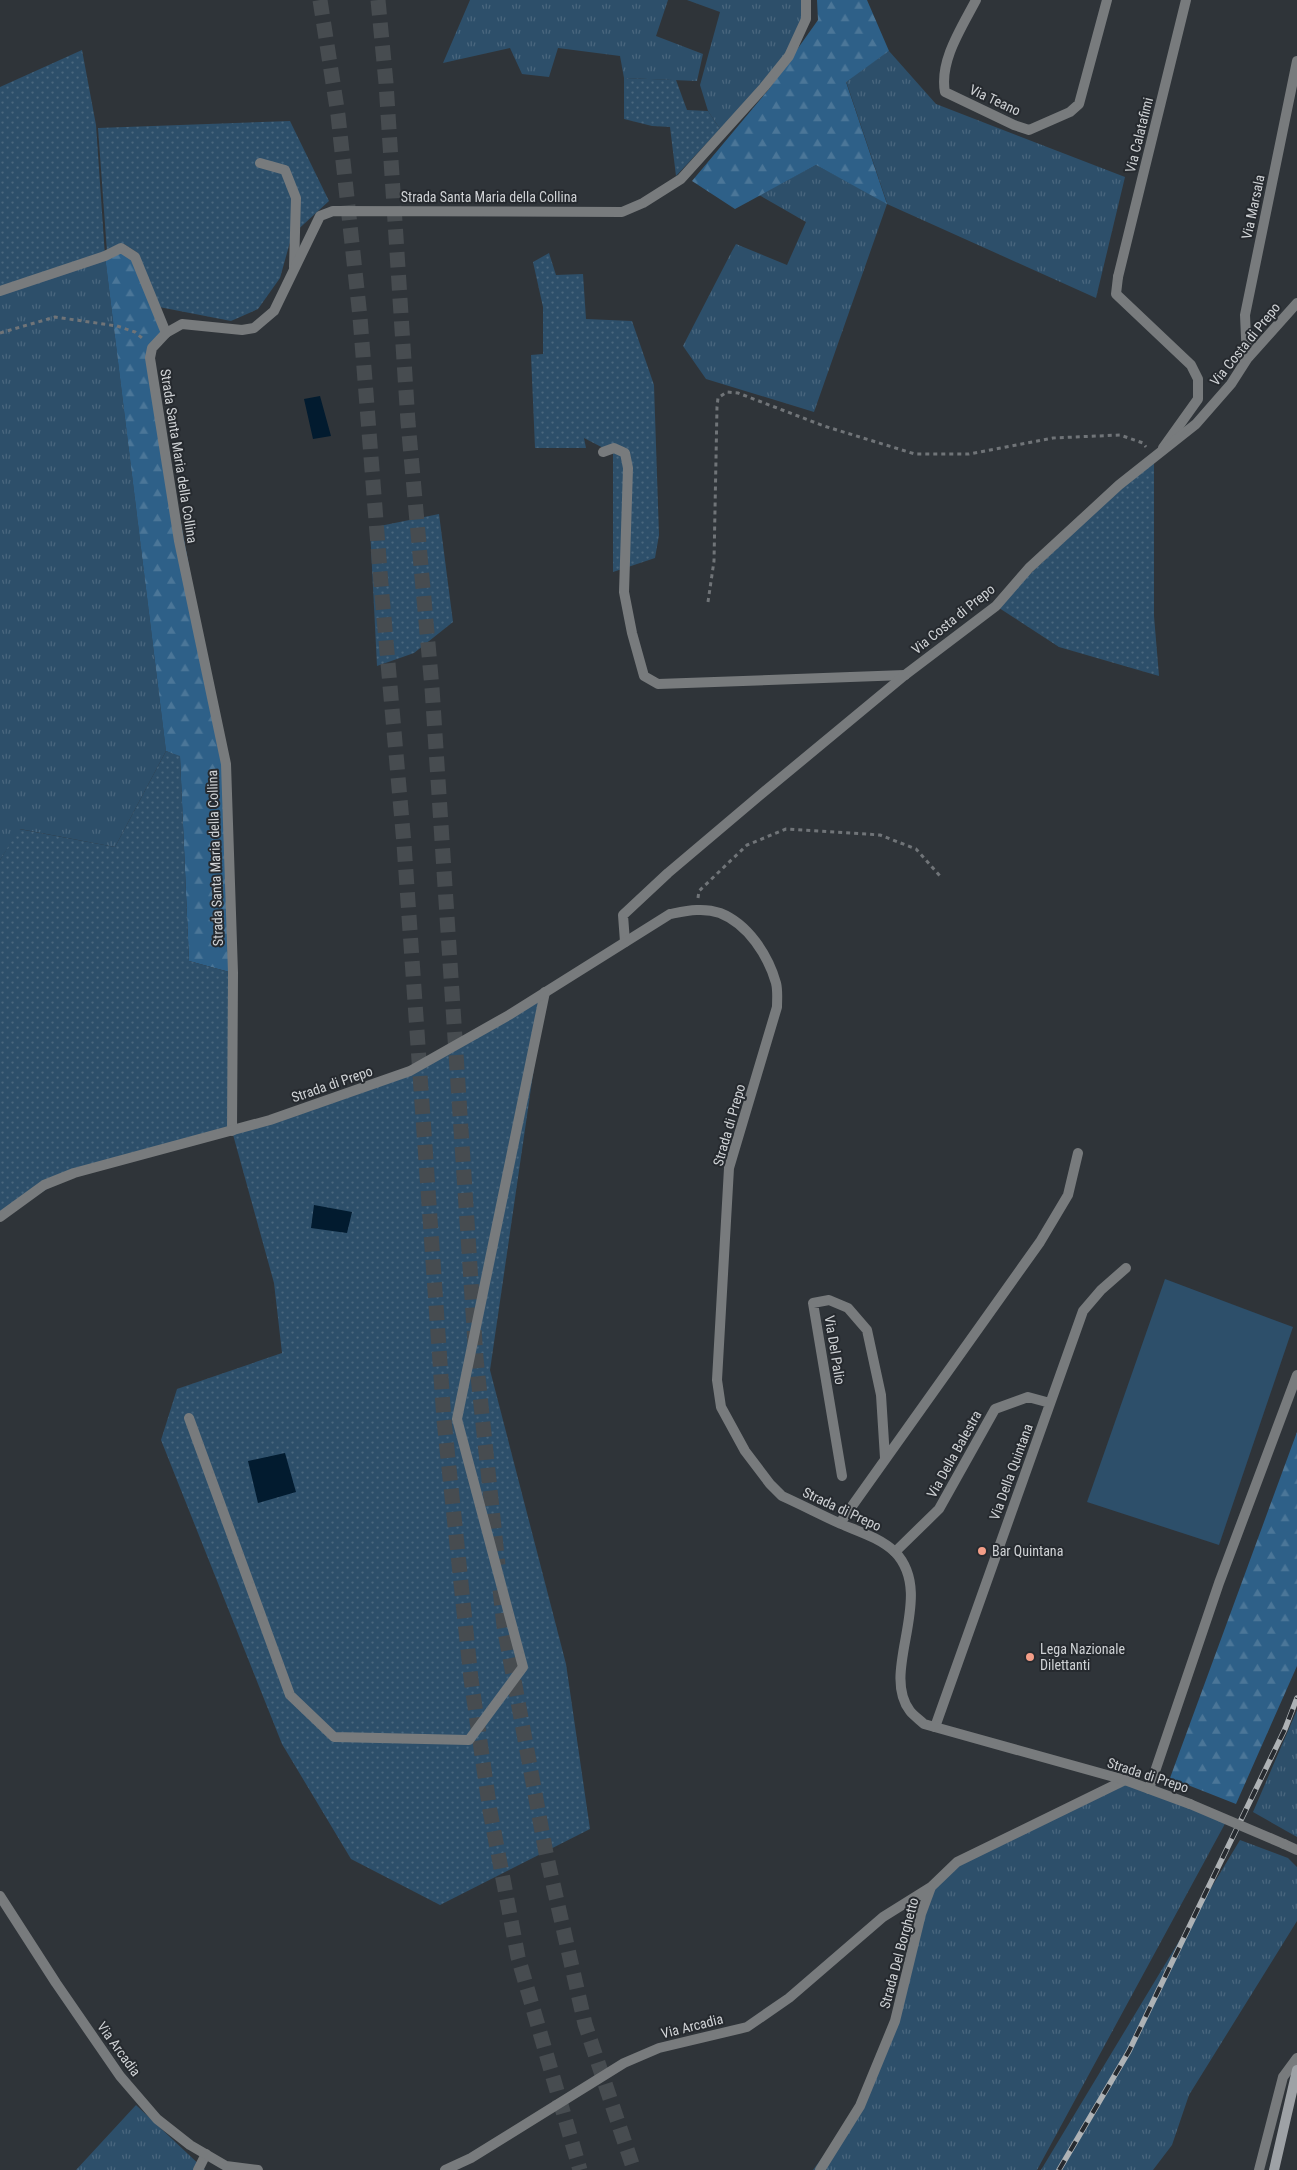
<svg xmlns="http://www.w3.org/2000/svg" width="1297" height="2170" viewBox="0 0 1297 2170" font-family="'Roboto Condensed',sans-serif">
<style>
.grass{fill:url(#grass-tufts)}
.forest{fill:url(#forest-firs)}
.garden{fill:url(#garden-dots)}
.pitch{fill:#2d4f6a}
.water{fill:#021b2f}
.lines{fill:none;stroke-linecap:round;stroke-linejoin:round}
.motorway-tunnel{stroke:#474c50;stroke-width:15;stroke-dasharray:15 8;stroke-linecap:butt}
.path{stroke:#707478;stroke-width:3;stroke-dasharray:4 4;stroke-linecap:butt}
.service{stroke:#787b7d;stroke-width:10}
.minor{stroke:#787b7d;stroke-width:10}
.tertiary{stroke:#787b7d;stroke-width:10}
.secondary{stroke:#9ea2a6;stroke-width:10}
.rail-casing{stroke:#aeb2b5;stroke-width:5.5}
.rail{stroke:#262a2f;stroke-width:4;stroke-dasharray:11;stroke-linecap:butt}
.tertiary-bridge{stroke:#787b7d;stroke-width:10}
.poi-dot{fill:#f49e88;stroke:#262a2f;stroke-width:2}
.labels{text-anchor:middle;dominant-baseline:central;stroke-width:4;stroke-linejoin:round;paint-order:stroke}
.street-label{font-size:14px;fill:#cfd2d5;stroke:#262a2f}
.poi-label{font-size:14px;fill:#cfd2d5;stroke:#262a2f;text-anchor:start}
</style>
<defs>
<pattern id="grass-tufts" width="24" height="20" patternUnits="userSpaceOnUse" patternTransform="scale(1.25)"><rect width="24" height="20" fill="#2d4f6a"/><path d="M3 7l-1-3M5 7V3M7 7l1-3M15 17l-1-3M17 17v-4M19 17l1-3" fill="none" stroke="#4a677e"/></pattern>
<pattern id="forest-firs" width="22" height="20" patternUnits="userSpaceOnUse" patternTransform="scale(1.25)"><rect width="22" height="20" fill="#2e6088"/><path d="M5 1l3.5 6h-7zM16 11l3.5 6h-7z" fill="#4b7698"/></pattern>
<pattern id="garden-dots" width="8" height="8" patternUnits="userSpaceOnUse" patternTransform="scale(1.25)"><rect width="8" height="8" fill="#2d4f6a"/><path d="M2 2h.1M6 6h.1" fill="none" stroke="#4a677e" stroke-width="1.8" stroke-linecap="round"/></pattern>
</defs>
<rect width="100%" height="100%" fill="#2f3439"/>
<path class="grass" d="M 470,0 L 668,0 L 656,36 L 703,54 L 697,81 L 624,78 L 620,56 L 558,48 L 549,77 L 522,74 L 510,48 L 443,63 Z
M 687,0 L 805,0 L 806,19 L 789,56 L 720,129 L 708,111 L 700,85 L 720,12 Z
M 889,51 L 936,104 L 1125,177 L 1096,298 L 887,204 L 814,412 L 706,379 L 683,346 L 732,251 L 736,244 L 787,265 L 806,222 L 759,195 L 816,165 L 887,203 L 846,81 Z
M 105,256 L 166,751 L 115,847 L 20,829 L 0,860 L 0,288 Z
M 1297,1710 L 1297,1837 L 1253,1812 Z
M 1125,1780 L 1227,1820 L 1037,2170 L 813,2170 L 860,2106 L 895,2021 L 931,1887 L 957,1862 Z
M 1240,1840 L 1288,1858 L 1297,1867 L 1297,1921 L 1189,2095 L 1172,2145 L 1153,2170 L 1041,2170 Z
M 136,2105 L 205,2170 L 76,2170 Z"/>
<path class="forest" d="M 817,0 L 867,0 L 889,51 L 846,82 L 887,204 L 816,165 L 735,209 L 692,181 L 769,89 L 818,20 Z
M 121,248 L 135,257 L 166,333 L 150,358 L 226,764 L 233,973 L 189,961 L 180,757 L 166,751 L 105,256 Z
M 1297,1432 L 1297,1666 L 1236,1804 L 1170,1778 Z"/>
<path class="garden" d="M 82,50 L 96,125 L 105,256 L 0,291 L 0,87 Z
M 624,78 L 676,80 L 687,110 L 708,111 L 720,129 L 676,176 L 670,127 L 652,126 L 624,119 Z
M 290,121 L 329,201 L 292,235 L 280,278 L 258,309 L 231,321 L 159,307 L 138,253 L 124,244 L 107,252 L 98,128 Z
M 549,253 L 556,275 L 583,274 L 586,319 L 632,321 L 654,385 L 659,535 L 655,558 L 613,572 L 613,453 L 584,438 L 586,448 L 535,448 L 531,355 L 543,354 L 543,307 L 533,262 Z
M 1154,457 L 1154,616 L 1159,676 L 1059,647 L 996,606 Z
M 439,514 L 453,622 L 414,653 L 377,666 L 370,528 Z
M 166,751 L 180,756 L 189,961 L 233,973 L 232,1130 L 410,1071 L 545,992 L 490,1370 L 566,1664 L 590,1829 L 440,1905 L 351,1859 L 282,1744 L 161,1440 L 177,1389 L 282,1353 L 274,1283 L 232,1131 L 74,1173 L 0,1217 L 0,860 L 19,829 L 115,847 Z"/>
<path class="pitch" d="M 1165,1279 L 1293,1327 L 1219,1545 L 1087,1502 Z"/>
<path class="water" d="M 320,396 L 331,436 L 313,439 L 304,399 Z
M 314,1205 L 352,1212 L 347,1233 L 311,1228 Z
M 285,1453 L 296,1492 L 258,1503 L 248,1461 Z"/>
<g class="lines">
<path class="motorway-tunnel" d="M 320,0 L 338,115 L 360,317 L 381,584 L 404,844 L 444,1420 L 471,1679 L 490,1811 L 518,1957 L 580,2170
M 378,0 L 386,83 L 408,422 L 432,688 L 476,1358 L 498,1565
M 500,1590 L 504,1626 L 546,1853 L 585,2024 L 634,2170"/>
<path class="path" d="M 0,333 L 55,317 L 117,326 L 135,332 L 143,339
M 708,602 L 714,561 L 717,407 L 718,398 L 727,392 L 738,393 L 824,426 L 915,454 L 969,454 L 1053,438 L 1120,435 L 1143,443 L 1146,447
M 698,898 L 699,891 L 747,845 L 786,829 L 880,835 L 916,849 L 940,876"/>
<path class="service" d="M 260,163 L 285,170 L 296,198 L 294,267
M 1118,277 L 1116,294 L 1191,365 L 1198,379 L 1198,399 L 1163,448
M 0,291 L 105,256 L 121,248 L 135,257 L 166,333
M 603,452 L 614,448 L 625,453 L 628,468 L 624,592 L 632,633 L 644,676 L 658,684 L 905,675
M 198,2170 L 206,2154
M 1259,2170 L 1283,2077 L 1297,2058"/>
<path class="minor" d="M 976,0 C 962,27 939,61 945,92 L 1014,125 L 1029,130 L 1070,112 L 1079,104 L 1107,0
M 1118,277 L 1186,0
M 1247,359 L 1245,315 L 1297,61
M 625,942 L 623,915 L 668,873 L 759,796 L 905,675 L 996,606 L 1029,568 L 1119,485 L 1196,424 L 1231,384 L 1247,359 L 1297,303
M 232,1131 L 233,973 L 226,764 L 179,541 L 150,358 L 152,348 L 166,333 L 182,324 L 242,330 L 254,328 L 274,311 L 320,216 L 333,211 L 622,212 L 643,203 L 681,179 L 764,87 L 789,56 L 806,19 L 806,0
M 189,1418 L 290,1695 L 334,1737 L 469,1740 L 523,1667 L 457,1419 L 545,992
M 842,1476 L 813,1303 L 829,1300 L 848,1308 L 867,1330 L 881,1395 L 885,1458
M 840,1523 L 1040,1242 L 1068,1195 L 1078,1153
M 895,1552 L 939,1509 L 995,1409 L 1028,1397 L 1050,1403
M 935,1727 L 1083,1311 L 1101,1290 L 1126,1268
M 1149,1789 L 1219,1583 L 1297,1375
M 0,1896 L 56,1983 L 120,2076 L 157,2119 L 190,2145 L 226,2166 L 258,2170
M 445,2170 L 471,2158 L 624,2063 L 659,2048 L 747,2027 L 789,1998 L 883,1917 L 931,1887
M 820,2170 L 860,2106 L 895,2021 L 921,1914 L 931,1887 L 957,1862 L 1125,1780"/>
<path class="tertiary" d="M 0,1217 L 44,1185 L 74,1173 L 270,1120 L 410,1071 L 509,1015 L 670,914 C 686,911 703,907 720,913 C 748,924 768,955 776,983 C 778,991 777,999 777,1007 L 729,1168 L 717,1380 L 721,1407 L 745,1451 L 770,1484 L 782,1496 C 802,1505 821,1515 841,1524 C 860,1532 880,1538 895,1552 C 937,1596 879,1671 910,1711 C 914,1716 920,1720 924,1724 L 1125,1780 L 1190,1804
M 1284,1844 L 1297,1850"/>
<path class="secondary" d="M 1274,2170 L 1297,2070"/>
<defs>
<path id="rail" d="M 1059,2170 L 1129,2051 L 1285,1729 L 1297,1698"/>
</defs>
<use href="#rail" class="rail-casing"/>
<use href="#rail" class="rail"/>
<path class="tertiary-bridge" d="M 1190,1804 L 1284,1844"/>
</g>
<g class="poi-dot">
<circle cx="982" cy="1551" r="5"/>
<circle cx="1030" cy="1657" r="5"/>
</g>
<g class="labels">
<g class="street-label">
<text transform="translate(995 100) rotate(25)">Via Teano</text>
<text transform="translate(1139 135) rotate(-76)">Via Calatafimi</text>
<text x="489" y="197">Strada Santa Maria della Collina</text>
<text transform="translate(1253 207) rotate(-78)">Via Marsala</text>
<text transform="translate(1245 344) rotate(-51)">Via Costa di Prepo</text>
<text transform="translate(179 456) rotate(81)">Strada Santa Maria della Collina</text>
<text transform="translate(953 619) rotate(-39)">Via Costa di Prepo</text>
<text transform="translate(215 858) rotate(-92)">Strada Santa Maria della Collina</text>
<text transform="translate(332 1084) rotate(-19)">Strada di Prepo</text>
<text transform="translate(729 1125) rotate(-74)">Strada di Prepo</text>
<text transform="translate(835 1350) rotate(81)">Via Del Palio</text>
<text transform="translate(954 1454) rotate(-61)">Via Della Balestra</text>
<text transform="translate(1011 1472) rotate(-70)">Via Della Quintana</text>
<text transform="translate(842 1509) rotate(25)">Strada di Prepo</text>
<text transform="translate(1148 1775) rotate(18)">Strada di Prepo</text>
<text transform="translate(899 1953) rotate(-75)">Strada Del Borghetto</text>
<text transform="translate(692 2026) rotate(-14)">Via Arcadia</text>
<text transform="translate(119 2049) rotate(54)">Via Arcadia</text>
</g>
<g class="poi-label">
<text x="992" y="1551">Bar Quintana</text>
<text x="1040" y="1649">Lega Nazionale<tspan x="1040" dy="16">Dilettanti</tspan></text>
</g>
</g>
</svg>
